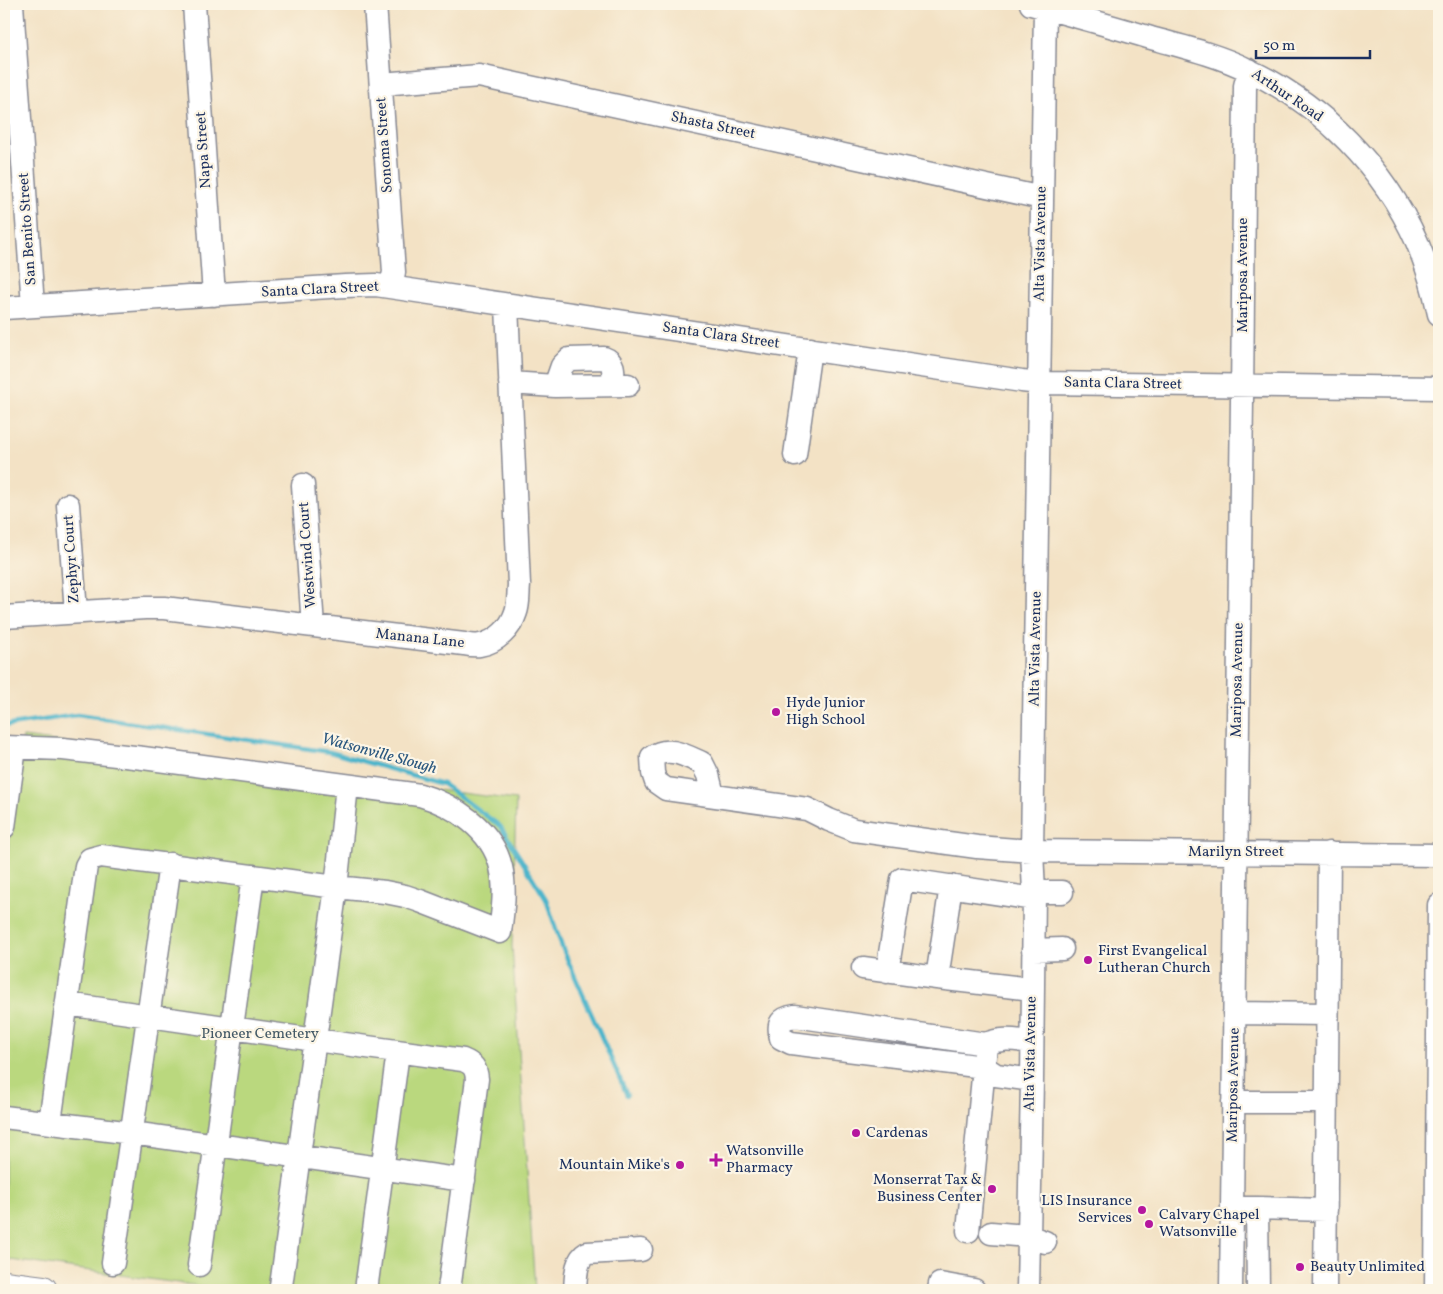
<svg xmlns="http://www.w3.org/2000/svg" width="1443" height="1294" viewBox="0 0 1443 1294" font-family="Vollkorn,serif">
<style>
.green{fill:#bad87e;stroke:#6a846e}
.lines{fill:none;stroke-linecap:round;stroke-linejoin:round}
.stream{stroke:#4db5cb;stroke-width:4.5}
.minor-casing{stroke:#878892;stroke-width:25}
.major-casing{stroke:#878892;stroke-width:30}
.minor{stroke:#fff;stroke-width:22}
.major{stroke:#fff;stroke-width:28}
.poi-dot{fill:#b5179e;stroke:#fcf5e5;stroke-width:2}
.labels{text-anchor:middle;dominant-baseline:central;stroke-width:4.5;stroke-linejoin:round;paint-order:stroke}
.street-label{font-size:15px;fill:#1b2f5e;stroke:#fcf5e5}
.poi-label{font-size:15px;fill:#1b2f5e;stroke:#fcf5e5;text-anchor:start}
.park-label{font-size:15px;fill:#435966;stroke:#fcf5e5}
.water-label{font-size:16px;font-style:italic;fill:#2a577f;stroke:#fcf5e5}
</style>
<rect width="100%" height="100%" fill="#fcf5e5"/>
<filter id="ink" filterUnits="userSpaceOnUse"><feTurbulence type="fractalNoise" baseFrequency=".02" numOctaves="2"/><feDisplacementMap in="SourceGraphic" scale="10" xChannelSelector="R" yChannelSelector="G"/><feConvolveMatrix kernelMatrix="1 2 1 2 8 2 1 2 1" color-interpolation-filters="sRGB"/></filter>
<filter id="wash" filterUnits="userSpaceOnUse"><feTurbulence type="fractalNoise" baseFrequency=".0096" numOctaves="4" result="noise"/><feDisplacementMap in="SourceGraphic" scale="20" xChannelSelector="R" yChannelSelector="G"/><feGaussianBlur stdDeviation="1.12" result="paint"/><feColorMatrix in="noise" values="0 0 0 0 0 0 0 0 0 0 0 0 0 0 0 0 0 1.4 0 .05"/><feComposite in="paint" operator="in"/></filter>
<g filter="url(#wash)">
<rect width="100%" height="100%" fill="#f3e2c5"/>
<path class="green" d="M 23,737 L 516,800 L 512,946 L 535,1290 L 229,1290 L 4,1259 L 4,880 Z"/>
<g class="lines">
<path class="stream" d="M 4,726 L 77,715 L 330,752 L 443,784 L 500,826 L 546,899 L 562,947 L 627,1095"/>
</g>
</g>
<g filter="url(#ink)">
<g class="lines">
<defs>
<path id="minor" d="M 12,4 L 33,306
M 194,4 L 214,295
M 375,4 L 394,272 L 391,287
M 1031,4 C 1071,15 1111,26 1151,38 C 1184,47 1218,55 1248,70 C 1322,104 1384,168 1417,242 C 1427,266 1434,290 1439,314
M 381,84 L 479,76 L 1042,198
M 4,308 L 345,286 L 376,285 L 1022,381 L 1040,383 L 1439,388
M 510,383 L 555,386 L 628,385
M 555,386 L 562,366 L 569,359 L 604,358 C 616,362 613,374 613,385
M 795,455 L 810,349
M 303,485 L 313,626
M 68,505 L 76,612
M 4,617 L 145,608 L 164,608 L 464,644 C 469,645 475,646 480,645 C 497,642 511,628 516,612 C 519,604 518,594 519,585 L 507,305
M 4,747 L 63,749 L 143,758 L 420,795 C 454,805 492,829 501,867 C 506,888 503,910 500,932 L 420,901 L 405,896 L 385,892 L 336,887 L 101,856 L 90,859 L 86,866 L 50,1122
M 713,795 L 708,775 L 702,763 C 686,756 668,745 652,757 L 653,773 L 656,782 L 666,789 L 807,809 L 829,820 L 854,830 L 977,847 L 1032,851 L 1439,855
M 4,827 L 15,748
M 1034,892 L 1062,892
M 1033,950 L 1062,949
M 863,968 L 937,978 L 951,886
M 887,972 L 902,879 L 1034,899
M 937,978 L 1032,989
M 67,1004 L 315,1040 L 463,1060 C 473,1064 476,1068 477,1079 L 449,1290
M 1234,1013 L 1327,1014
M 1032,1042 C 1014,1040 1002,1037 986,1044 L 984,1067 L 996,1075 L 1032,1080
M 1233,1102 L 1316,1102
M 4,1117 L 132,1133 L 464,1180
M 1233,1208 L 1257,1208 L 1258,1290
M 1257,1208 L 1326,1210
M 968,1231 L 984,1067 L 791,1043 L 781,1038 C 777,1023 781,1018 795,1016 L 986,1044
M 991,1233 L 1028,1236 L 1045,1242
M 113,1263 L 170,864
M 199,1265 L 253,876
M 281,1286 L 336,887 L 347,786
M 366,1290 L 398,1052
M 575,1290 C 576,1278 575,1260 587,1253 L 641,1250
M 939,1290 L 940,1284 L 974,1290
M 1028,1290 L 1032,1080 L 1034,892 L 1032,851 L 1045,8
M 1231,1290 L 1242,399 L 1245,86 L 1249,70
M 1325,1290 L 1329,853
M 1436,1290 L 1439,905"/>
<path id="major" d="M 4,1285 L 43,1290"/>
</defs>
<use href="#minor" class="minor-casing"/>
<use href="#major" class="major-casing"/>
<use href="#minor" class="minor"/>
<use href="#major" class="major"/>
</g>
</g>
<g class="poi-dot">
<circle cx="776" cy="712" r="5"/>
<circle cx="1088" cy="960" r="5"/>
<circle cx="856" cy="1133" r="5"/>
<path d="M713.5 1152.5h5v5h5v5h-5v5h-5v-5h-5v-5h5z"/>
<circle cx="680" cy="1165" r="5"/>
<circle cx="992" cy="1189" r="5"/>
<circle cx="1142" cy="1210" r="5"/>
<circle cx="1149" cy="1224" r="5"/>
<circle cx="1300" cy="1267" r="5"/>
</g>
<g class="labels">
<g class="street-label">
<text transform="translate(1287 96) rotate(34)">Arthur Road</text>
<text transform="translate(713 126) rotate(12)">Shasta Street</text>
<text transform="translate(385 145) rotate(-94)">Sonoma Street</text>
<text transform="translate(204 150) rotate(-94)">Napa Street</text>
<text transform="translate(28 229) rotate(-94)">San Benito Street</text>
<text transform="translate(1041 244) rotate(-89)">Alta Vista Avenue</text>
<text transform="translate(1243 275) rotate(-90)">Mariposa Avenue</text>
<text transform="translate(320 290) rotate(-3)">Santa Clara Street</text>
<text transform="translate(721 336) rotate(8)">Santa Clara Street</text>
<text transform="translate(1123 384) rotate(1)">Santa Clara Street</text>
<text transform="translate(308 555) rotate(-94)">Westwind Court</text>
<text transform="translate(72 559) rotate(-94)">Zephyr Court</text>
<text transform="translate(420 639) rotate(6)">Manana Lane</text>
<text transform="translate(1036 649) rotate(-89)">Alta Vista Avenue</text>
<text transform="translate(1238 680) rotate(-89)">Mariposa Avenue</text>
<text x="1236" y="852">Marilyn Street</text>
<text transform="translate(1031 1054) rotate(-89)">Alta Vista Avenue</text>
<text transform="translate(1234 1085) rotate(-89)">Mariposa Avenue</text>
</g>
<g class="poi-label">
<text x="786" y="703">Hyde Junior<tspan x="786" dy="17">High School</tspan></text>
<text x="1098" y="951">First Evangelical<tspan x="1098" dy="17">Lutheran Church</tspan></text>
<text x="866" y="1133">Cardenas</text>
<text x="726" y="1151">Watsonville<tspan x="726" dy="17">Pharmacy</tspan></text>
<text x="670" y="1165" text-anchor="end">Mountain Mike's</text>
<text x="982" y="1180" text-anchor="end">Monserrat Tax &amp;<tspan x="982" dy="17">Business Center</tspan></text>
<text x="1132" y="1201" text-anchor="end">LIS Insurance<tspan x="1132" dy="17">Services</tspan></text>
<text x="1159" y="1215">Calvary Chapel<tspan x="1159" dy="17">Watsonville</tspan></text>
<text x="1310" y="1267">Beauty Unlimited</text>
</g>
<g class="park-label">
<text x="260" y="1034">Pioneer Cemetery</text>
</g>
<g class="water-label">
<text transform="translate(379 754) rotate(15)">Watsonville Slough</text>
</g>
</g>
<rect width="1443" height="1294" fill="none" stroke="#fcf5e5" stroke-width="20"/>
<path d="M1256 50v8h114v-8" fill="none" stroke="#1b2f5e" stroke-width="2.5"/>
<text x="1263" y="50" font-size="15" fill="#1b2f5e" stroke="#fcf5e5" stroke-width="4" paint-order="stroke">50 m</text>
</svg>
